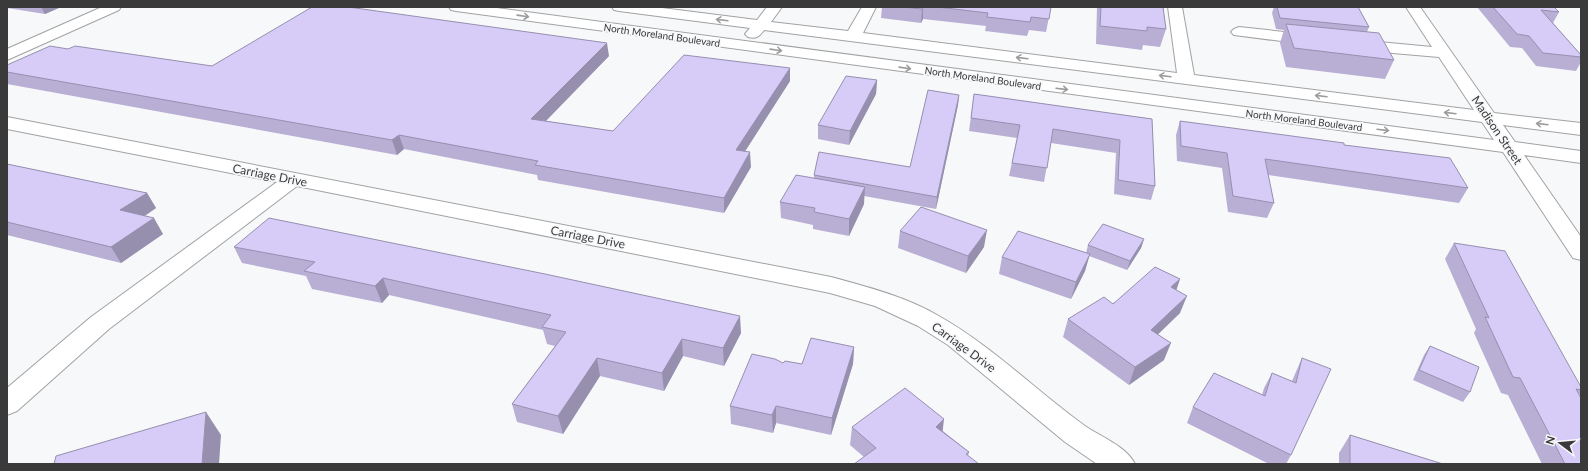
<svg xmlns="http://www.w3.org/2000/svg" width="1588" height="471" viewBox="0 0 1588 471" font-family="Lato,sans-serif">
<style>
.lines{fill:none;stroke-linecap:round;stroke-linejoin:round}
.minor-casing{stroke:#a1a2a3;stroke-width:2}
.minor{fill:#fff;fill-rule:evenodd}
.wall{fill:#b9afd5}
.shaded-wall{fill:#968fae}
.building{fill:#d7ccf8;stroke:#968fae}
.oneway{stroke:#9c9c9d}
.labels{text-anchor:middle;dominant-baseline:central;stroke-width:3.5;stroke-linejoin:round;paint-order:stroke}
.far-street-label{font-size:10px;fill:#3a3a3b;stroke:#f7f8fa}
.street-label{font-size:12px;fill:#3a3a3b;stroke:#f7f8fa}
</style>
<rect width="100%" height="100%" fill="#f7f8fa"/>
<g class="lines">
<defs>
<path id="minor" d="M 102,7 L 121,7 L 119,10 L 7,60 L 7,49 Z
M 449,7 L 489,7 L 1494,140 L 1482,122 L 764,30 C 759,37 756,39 748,37 L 745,34 L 750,28 L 619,11 L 614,10 L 612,7 L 654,7 L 757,20 L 767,7 L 782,7 L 771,22 L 848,31 L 862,7 L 876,7 L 863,33 L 1177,73 L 1168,7 L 1182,7 L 1194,75 L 1474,110 L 1439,57 L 1358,50 L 1352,48 L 1350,45 L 1352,42 L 1358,40 L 1432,47 L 1406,7 L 1420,7 L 1494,113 L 1581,123 L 1581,135 L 1503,125 L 1515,142 L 1581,151 L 1581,163 L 1524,155 L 1581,237 L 1581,260 L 1573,258 L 1503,152 L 456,11 L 451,10 Z
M 1239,27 L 1312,35 L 1318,37 L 1320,40 L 1318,43 L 1312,45 L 1234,35 L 1231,32 L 1234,29 Z
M 7,117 L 831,277 C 867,287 904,296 937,315 C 991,345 1035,390 1085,426 C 1101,437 1126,446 1135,464 L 1097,464 L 1065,442 L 948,345 L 918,326 L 875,306 L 830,293 L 297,186 L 109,329 L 17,411 L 7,415 L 7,388 L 91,317 L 277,182 L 7,129 Z"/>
</defs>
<use href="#minor" class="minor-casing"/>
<use href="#minor" class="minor"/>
</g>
<path class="wall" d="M 7,7 L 61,7 L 45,14 L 7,8 Z
M 882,7 L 1051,7 L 1046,32 L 1029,30 L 1027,36 L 985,31 L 986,26 L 923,19 L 921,23 L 881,18 Z
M 1097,7 L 1163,7 L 1166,29 L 1160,47 L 1143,45 L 1142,50 L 1096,44 Z
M 1274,7 L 1358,7 L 1369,27 L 1367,32 L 1394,60 L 1385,79 L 1286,67 L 1280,43 L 1284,30 L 1276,29 L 1272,13 Z
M 1477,7 L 1554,7 L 1559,12 L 1553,23 L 1581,55 L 1581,62 L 1576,71 L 1536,66 L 1522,48 L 1510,47 Z
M 68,49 L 212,66 L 609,56 L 546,121 L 613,131 L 790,68 L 790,81 L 745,151 L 751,167 L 724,213 L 538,180 L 537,175 L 404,149 L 397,155 L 7,84 L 7,65 Z
M 877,80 L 876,94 L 849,145 L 818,139 L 818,125 Z
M 974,94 L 1152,119 L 1155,186 L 1151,200 L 1114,194 L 1116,153 L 1051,143 L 1044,182 L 1009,176 L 1017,138 L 969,131 Z
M 959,95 L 958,105 L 936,209 L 864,196 L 864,204 L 849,236 L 813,229 L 813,225 L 781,218 L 780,202 L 814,178 L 814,175 L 910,167 Z
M 1180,121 L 1344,145 L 1468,188 L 1459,203 L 1268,175 L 1274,203 L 1267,218 L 1228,212 L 1222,168 L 1177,161 L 1176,135 Z
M 7,164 L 147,193 L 156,208 L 145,216 L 163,234 L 121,263 L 7,235 Z
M 900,231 L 984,247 L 966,273 L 898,248 Z
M 1144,239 L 1141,248 L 1127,270 L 1089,256 L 1085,271 L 1071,299 L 999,274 L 1002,257 L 1086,253 L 1088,245 Z
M 1454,243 L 1581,387 L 1581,392 L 1579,395 L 1581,464 L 1542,464 L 1508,395 L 1501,393 L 1474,333 L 1476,329 L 1445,259 Z
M 234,247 L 741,333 L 724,366 L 683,356 L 664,391 L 600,376 L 563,434 L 517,422 L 512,404 L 555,346 L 547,344 L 543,330 L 389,295 L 382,303 L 312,289 L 306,276 L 242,263 Z
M 1180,279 L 1176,290 L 1180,313 L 1158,334 L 1164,360 L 1129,385 L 1063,337 L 1068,319 Z
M 1430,346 L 1470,392 L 1463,402 L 1413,380 L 1424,355 Z
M 854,347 L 853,364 L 831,435 L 776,423 L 773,433 L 731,424 L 730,406 L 783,363 L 802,364 Z
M 1302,358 L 1291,455 L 1286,464 L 1269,464 L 1187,423 L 1193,407 L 1262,395 L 1264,388 L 1272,373 L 1292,381 L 1295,374 Z
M 852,427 L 943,431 L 969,452 L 968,456 L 864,457 L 850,445 Z
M 1350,435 L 1443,464 L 1339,464 L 1339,453 Z"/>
<path class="shaded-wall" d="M 41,7 L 61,7 L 45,14 Z
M 923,7 L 923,19 L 921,23 L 922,9 Z
M 607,43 L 609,56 L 534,133 L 531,119 Z
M 790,68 L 790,81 L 737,164 L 736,150 Z
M 877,80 L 876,94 L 849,145 L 850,131 Z
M 959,95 L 958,105 L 936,209 L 937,197 Z
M 399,135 L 404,149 L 397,155 L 392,140 Z
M 750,152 L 751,167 L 724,213 L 724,198 Z
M 865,187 L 864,204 L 849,236 L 849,219 Z
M 147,193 L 156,208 L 129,226 L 120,210 Z
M 154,218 L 163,234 L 121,263 L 111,247 Z
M 987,230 L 984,247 L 966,273 L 968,256 Z
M 1144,239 L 1141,248 L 1127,270 L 1130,261 Z
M 1090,254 L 1085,271 L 1071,299 L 1076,282 Z
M 383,278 L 389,295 L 382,303 L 375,286 Z
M 1180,279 L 1174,297 L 1171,287 Z
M 1187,296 L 1180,313 L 1145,347 L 1151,330 Z
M 740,316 L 741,333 L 724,366 L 723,348 Z
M 682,339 L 683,356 L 664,391 L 662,373 Z
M 1171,343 L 1164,360 L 1129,385 L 1135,367 Z
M 854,347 L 853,364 L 831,435 L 832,418 Z
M 597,358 L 600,376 L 563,434 L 558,416 Z
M 776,406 L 776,423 L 773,433 L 772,415 Z
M 206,412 L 221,435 L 219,464 L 202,464 Z
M 944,419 L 942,437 L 936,427 Z"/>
<path class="building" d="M 312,7 L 348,7 L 607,43 L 531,119 L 613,131 L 684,55 L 790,68 L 736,150 L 750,152 L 724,198 L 535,165 L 538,161 L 399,135 L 392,140 L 7,72 L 7,65 L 50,46 L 68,49 L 75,46 L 212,66 Z
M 903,7 L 923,7 L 922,9 Z
M 937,7 L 1051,7 L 1049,19 L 1031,17 L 1030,22 L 987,17 L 988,13 Z
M 1101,7 L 1163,7 L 1166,29 L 1147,27 L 1147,31 L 1100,26 Z
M 1277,7 L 1358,7 L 1369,27 L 1280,18 Z
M 1493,7 L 1554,7 L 1559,12 L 1541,10 L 1581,55 L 1581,57 L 1543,53 L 1529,36 L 1517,34 Z
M 1286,24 L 1379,33 L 1394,60 L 1294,48 Z
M 846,76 L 877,80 L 850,131 L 818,125 Z
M 928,90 L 959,95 L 937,197 L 814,175 L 819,152 L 910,167 Z
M 974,94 L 1152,119 L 1155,186 L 1118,180 L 1120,140 L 1053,129 L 1047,168 L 1012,163 L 1020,125 L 971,118 Z
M 1180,121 L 1344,143 L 1344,145 L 1450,158 L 1468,188 L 1265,159 L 1274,203 L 1233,196 L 1227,153 L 1181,146 Z
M 7,164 L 147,193 L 120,210 L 154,218 L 111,247 L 7,222 Z
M 796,175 L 865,187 L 849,219 L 814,212 L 815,208 L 780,202 Z
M 921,207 L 987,230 L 968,256 L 900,231 Z
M 269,218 L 545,274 L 740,316 L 723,348 L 682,339 L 662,373 L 597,358 L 558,416 L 512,404 L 566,332 L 542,327 L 551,315 L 383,278 L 375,286 L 304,271 L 315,262 L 234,247 Z
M 1103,224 L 1144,239 L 1130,261 L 1088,245 Z
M 1018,231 L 1090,254 L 1076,282 L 1002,257 Z
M 1454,243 L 1505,251 L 1581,387 L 1581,390 L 1576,389 L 1581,398 L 1581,464 L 1565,464 L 1520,378 L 1513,377 L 1485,317 L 1489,318 Z
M 1155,267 L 1180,279 L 1171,287 L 1187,296 L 1151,330 L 1171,343 L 1135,367 L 1068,319 L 1104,297 L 1113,304 Z
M 811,338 L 854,347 L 832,418 L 776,406 L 772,415 L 730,406 L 752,354 L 775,359 L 783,363 L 785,361 L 802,364 Z
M 1430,346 L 1479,367 L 1470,392 L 1419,370 Z
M 1302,358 L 1331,369 L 1291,455 L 1193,407 L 1214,373 L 1265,396 L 1272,373 L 1296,383 Z
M 905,388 L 944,419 L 936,427 L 969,452 L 966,454 L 979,464 L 854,464 L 876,448 L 852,427 Z
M 206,412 L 202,464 L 54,464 L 56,456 Z
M 1350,435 L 1443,464 L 1350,464 Z"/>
<defs><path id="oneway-shaft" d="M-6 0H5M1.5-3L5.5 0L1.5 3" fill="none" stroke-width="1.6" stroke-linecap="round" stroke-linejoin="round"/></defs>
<g class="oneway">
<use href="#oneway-shaft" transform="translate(523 16) rotate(8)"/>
<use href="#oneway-shaft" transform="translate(722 20) rotate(-173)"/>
<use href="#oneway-shaft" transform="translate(776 50) rotate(8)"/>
<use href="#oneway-shaft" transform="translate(1022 58) rotate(-173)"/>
<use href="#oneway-shaft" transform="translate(905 68) rotate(8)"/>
<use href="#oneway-shaft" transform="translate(1165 76) rotate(-173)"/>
<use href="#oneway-shaft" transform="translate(1062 89) rotate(7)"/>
<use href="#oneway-shaft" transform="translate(1321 96) rotate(-173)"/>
<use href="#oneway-shaft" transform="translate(1450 113) rotate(-173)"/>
<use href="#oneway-shaft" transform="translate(1542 124) rotate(-173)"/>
<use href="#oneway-shaft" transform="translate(1383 130) rotate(7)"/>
</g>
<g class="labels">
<g class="far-street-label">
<text transform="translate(662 35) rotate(8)">North Moreland Boulevard</text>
<text transform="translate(983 78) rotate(8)">North Moreland Boulevard</text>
<text transform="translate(1304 120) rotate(7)">North Moreland Boulevard</text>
</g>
<g class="street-label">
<text transform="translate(1497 130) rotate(56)">Madison Street</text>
<text transform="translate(270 175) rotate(11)">Carriage Drive</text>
<text transform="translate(588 237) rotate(11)">Carriage Drive</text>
<text transform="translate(964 347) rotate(36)">Carriage Drive</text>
</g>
</g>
<rect width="1588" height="471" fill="none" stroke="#3a3a3b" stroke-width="16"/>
<g transform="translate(1560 443) rotate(286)" stroke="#f7f8fa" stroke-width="3" paint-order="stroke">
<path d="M0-3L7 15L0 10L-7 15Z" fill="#3a3a3b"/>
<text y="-6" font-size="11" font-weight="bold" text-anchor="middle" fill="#3a3a3b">N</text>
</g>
</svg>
